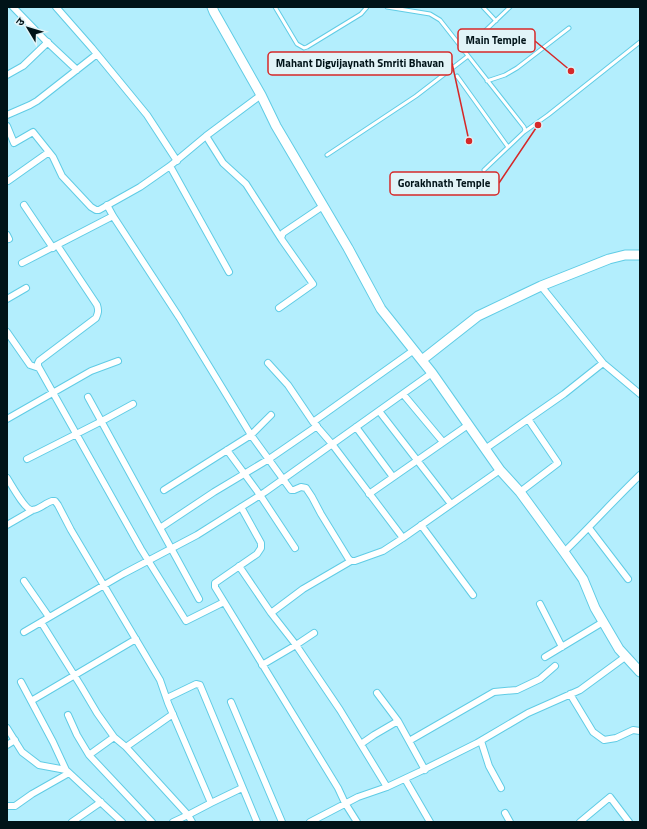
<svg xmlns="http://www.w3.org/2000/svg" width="647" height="829" viewBox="0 0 647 829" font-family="'Titillium Web','Noto Sans Devanagari',sans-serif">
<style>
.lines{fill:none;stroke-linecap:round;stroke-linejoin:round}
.lane-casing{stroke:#60cce5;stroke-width:5}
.street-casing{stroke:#60cce5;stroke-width:8}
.secondary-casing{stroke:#60cce5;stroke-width:11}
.lane{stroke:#fff;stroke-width:3}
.street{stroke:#fff;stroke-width:6}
.secondary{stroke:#fff;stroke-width:9}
.leader{fill:none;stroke:#d62828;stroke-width:1.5}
.callout-dot{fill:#d62828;stroke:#e1f4f8;stroke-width:1.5}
.callout{fill:#e1f4f8;stroke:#d62828;stroke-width:1.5}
.callout-label{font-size:11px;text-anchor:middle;font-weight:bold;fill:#001318}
</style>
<rect width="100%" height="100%" fill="#b3eefd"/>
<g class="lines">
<defs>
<path id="lane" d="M 275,7 L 297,44 L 304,48 L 307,47 L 361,14 L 367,7
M 387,7 L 430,14 L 440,20 L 524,127 L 525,130 L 524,132 L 484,170
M 483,7 L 496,21
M 464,51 L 510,7
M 457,76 L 508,147
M 487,81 L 505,75 L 517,68 L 569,28
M 524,132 L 548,115 L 640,42
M 327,155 L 416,96 L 468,56"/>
<path id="street" d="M 13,7 L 45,40 L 77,70
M 56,7 L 92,48 L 147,115 L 177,161
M 7,75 L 23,66 L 48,42
M 7,115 L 30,105 L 37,101 L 97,54
M 7,126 L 14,143 L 33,132 L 53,157 L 62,176 L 91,207 L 96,210 L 99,210 L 140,187 L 170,166 L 206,136 L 261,95
M 206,136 L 223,163 L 246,184 L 282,240
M 170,166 L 229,272
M 8,181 L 49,152
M 24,205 L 53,248
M 107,205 L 113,216 L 179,317 L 251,435 L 291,490 L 294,490 L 301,487 L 306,488 L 312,497 L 321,514 L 348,558 L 351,561 L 355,561 L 383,551 L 403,538 L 500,470
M 7,235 L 9,239
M 57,245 L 97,305 C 99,311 98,313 96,318 L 39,361 L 38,363 L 38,366 L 141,549 L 186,621 L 224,602
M 22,263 L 113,216
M 541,286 L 603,363 L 640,394
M 7,299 L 26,288
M 279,308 L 313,284 L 282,240 L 281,238 L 283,233 L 323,206
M 7,332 L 30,365 L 39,368
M 268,363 L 288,385 L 313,422 L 332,444 L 403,538
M 403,394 L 443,442
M 88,397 L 199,599
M 379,411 L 451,504
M 7,419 L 91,371 L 118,361
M 313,422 L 414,350
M 356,427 L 393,477
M 485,449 L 564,394 L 603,363
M 227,450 L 260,495 L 295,548
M 27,459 L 102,421 L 133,404
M 7,478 C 11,484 25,510 32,510 C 39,510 45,503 52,501 L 55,501 L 58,505 L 71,530 L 160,680 L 168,703 L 211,803 L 188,815 L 192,822
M 164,490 L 251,435 L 271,415
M 520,492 L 558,463 L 528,419
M 369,494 L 468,425
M 241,507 L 261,543 L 261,548 L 257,554 L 215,583 L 215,587 L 338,788 L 345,803 L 357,822
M 7,525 L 33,510
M 421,525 L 473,595
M 160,528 L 214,492 L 269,459 L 317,426
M 589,528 L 628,579
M 564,552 C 590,527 614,500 640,475
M 239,566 L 271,613 L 296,645 L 314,633
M 24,581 L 49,617
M 540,604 L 562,647
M 271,613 L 303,589 L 351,561
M 41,622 L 81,686 L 97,713 L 114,737 L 126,747
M 24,632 L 123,574 L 197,535 L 265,492 L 432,373
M 545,657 L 603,622
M 262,665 L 296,645 L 340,710 L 387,787
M 21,682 L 53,742 L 66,770
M 377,693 L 398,721 L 425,770
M 570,694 L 593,732 L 604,740 L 616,738 L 633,730 L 640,731
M 167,698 L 196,684 L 200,685 L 257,822
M 31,701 L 136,639
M 231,702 L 282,822
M 68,715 L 77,735 L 89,755 L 152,822
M 7,728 L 22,752 L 39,765 L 66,770 L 122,822
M 409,741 L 494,692 L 517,690 L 540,679 L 555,666
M 481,741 L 489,766 L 501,788
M 361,744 L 374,735 L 398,721
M 7,745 L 15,740
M 89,755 L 114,737
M 405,779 L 430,822
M 211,803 L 242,788
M 7,806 L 15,806 L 32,794 L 69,773
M 505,813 L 510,822
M 72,822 L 101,802
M 173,822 L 188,815 L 126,747 L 173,714
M 310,822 L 358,797 L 387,787 L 421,771 L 477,743 L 528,713 L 580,690 L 625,657
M 580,822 L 610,797 L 629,822"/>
<path id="secondary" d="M 212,7 L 214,12 L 261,95 L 276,126 L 348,248 L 381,309 L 432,373 L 500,470 L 520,492 L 564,552 L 583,579 L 595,608 L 619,649 L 640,672
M 422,360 L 478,316 L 541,286 L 609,259 L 625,255 L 640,255"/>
</defs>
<use href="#lane" class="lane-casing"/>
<use href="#street" class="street-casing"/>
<use href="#secondary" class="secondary-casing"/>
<use href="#lane" class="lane"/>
<use href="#street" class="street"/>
<use href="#secondary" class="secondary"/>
</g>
<path class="leader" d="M571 71L535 41M469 141L452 63M538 125L499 183"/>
<g class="callout-dot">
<circle cx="571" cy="71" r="4"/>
<circle cx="469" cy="141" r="4"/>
<circle cx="538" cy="125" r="4"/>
</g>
<g class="callout">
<rect x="458" y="29" width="77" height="23" rx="4"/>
<rect x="268" y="52" width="184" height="23" rx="4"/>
<rect x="390" y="172" width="109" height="23" rx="4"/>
</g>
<g class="callout-label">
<text x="496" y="44">Main Temple</text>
<text x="360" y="67">Mahant Digvijaynath Smriti Bhavan</text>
<text x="444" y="187">Gorakhnath Temple</text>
</g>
<rect width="647" height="829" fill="none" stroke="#001318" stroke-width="16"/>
<g transform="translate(28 28) rotate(308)" stroke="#e1f4f8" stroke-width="3" paint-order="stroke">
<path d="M0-3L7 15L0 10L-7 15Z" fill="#001318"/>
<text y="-6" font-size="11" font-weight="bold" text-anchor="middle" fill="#001318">उ</text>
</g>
</svg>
